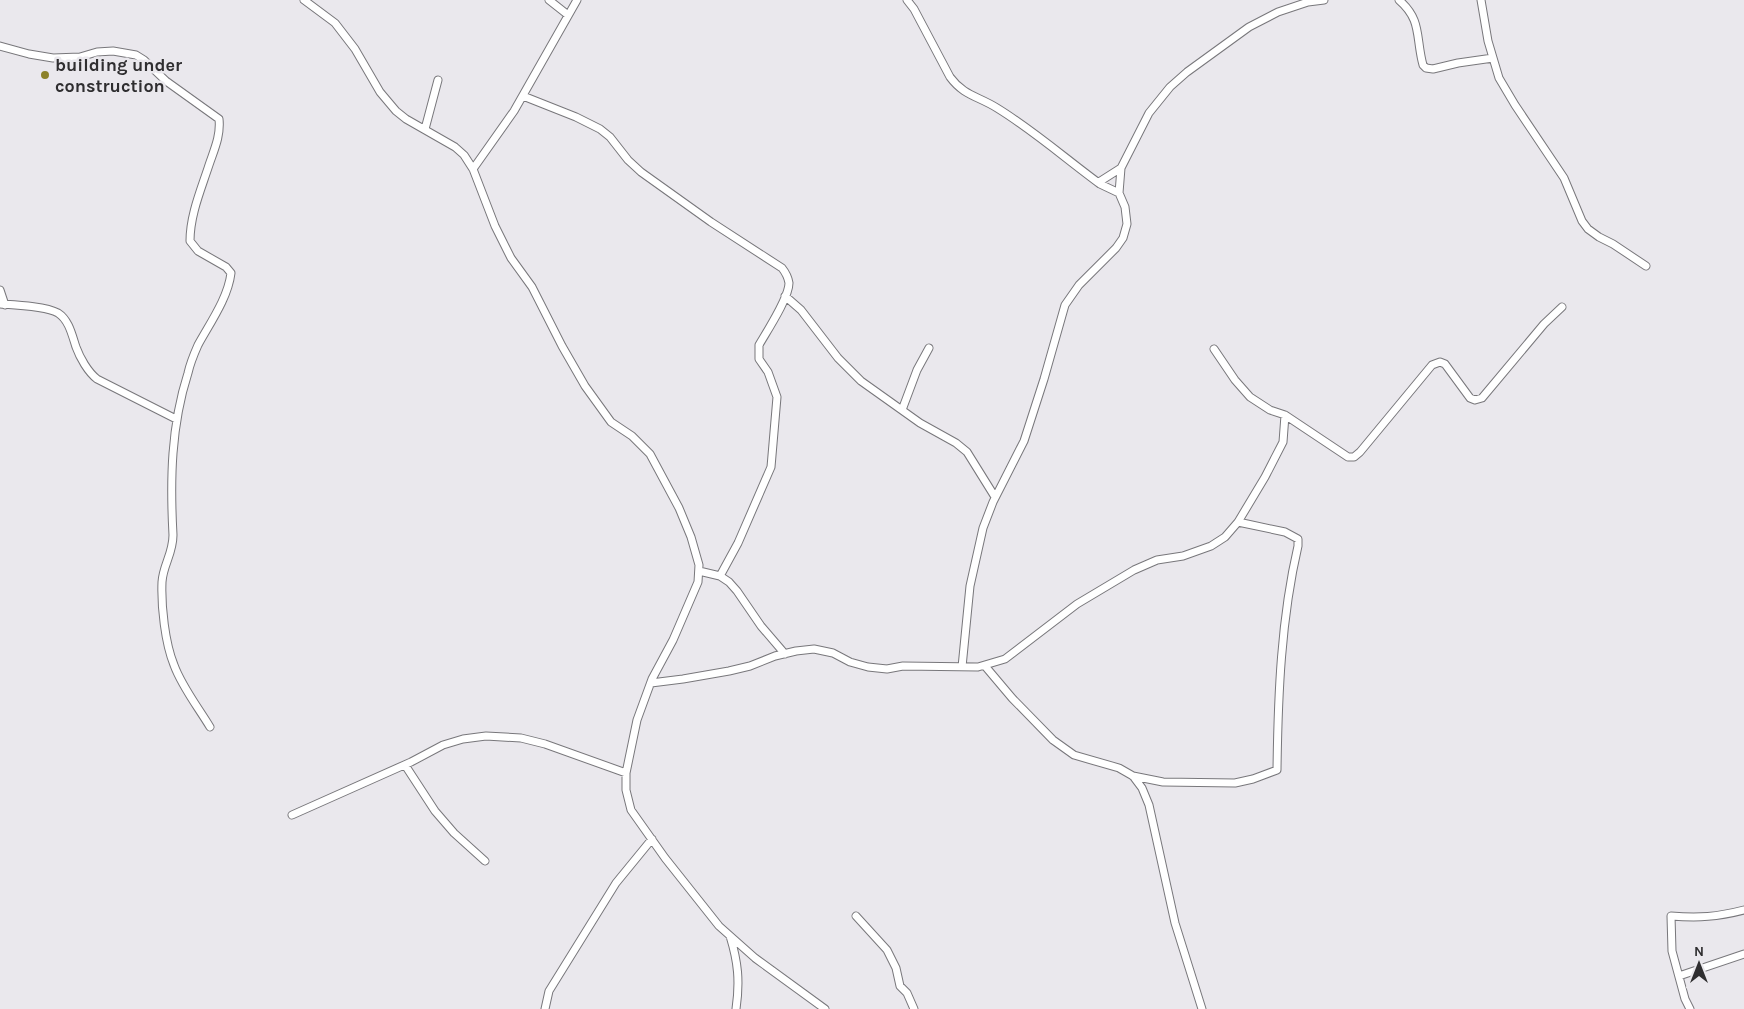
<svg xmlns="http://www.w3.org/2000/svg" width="1744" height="1009" viewBox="0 0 1744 1009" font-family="Karla,sans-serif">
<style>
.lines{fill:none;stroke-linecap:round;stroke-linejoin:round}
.minor-casing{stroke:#78777b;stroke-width:9}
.minor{stroke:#fff;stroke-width:7}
.poi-dot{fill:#8c8229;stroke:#eae8ed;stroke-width:2}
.labels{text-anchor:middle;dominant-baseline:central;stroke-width:5;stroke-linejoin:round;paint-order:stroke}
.poi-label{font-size:18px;font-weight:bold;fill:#2f2e30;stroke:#eae8ed;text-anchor:start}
</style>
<rect width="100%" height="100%" fill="#eae8ed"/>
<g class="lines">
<defs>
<path id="minor" d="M 304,0 L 335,23 L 355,49 L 380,92 L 396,111 L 406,119 L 455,147 L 464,155 L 473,169 L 495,226 L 511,258 L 532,287 L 562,346 L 585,386 L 611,422 L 632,436 L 650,454 L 679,508 L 691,537 L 699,565 L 698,582 L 673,640 L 652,679 L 637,720 L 626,773 L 626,790 L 631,810 L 665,858 L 719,926 L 755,958 L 825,1009
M 549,0 L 568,15
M 907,0 L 914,9 L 950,77 C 964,96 978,96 997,108 C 1033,130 1066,159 1100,184 L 1119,193
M 1399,0 C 1421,19 1416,35 1422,61 L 1423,65 L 1426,68 L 1433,69 L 1458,63 L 1493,58
M 1481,0 L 1488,41 L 1499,78 L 1515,105 L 1564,178 L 1582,221 L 1588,229 L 1599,237 L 1613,244 L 1646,266
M 0,46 L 29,54 L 53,58 L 80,57 L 97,52 L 113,51 L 136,55 L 144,60 L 166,81 L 219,119 C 221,137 213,152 208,168 C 200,192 190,216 190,241 L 198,251 L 226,267 L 231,273 C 228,298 210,323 198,345 C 194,354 190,364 188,373 C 171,426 170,480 173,535 C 173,554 163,565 162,582 C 161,606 165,643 174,665 C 182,687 198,707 210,727
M 523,96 L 576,117 L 600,129 L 610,137 L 628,160 L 641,172 L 711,222 L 782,268 C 786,273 788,277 789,283 C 789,298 767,331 759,345 L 759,359 L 768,372 L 777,397 L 771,467 L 738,543 L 720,576
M 425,129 L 438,80
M 473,169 L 514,111 L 577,0
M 1099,182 L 1121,168
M 0,290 L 5,305
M 785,296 L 801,310 L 838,358 L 861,381 L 920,423 L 956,443 L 967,452 L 995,497
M 0,304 C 15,305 45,306 58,313 C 69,320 72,335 76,347 C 80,358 88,372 97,379 L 176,419
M 1214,349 L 1235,380 L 1250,397 L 1270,410 L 1285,415 L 1348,457 L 1354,457 L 1360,452 L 1432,365 L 1440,362 L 1445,364 L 1470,398 L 1475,400 L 1482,398 L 1544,324 L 1562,307
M 902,410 L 917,370 L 929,348
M 699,571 L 720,576 L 729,582 L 737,591 L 761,626 L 785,654
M 985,666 L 1012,698 L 1053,740 L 1074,755 L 1119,768 L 1133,776 L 1142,788 L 1149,805 L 1175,923 L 1202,1009
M 962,667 L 970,586 L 983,528 L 993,502 L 1024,441 L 1044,379 L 1065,305 L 1079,285 L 1116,248 L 1123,238 L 1127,224 L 1125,207 L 1119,193 L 1121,168 L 1149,113 L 1170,87 L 1187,72 L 1249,27 L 1278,12 L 1308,2 L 1324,0
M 651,683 L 683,679 L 729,671 L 750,666 L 775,656 L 796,651 L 814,649 L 833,653 L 850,662 L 868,667 L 887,669 L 903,666 L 978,667 L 1005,659 L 1077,604 L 1134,570 L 1157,560 L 1183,556 L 1211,546 L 1225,537 L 1238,522 L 1265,477 L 1283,442 L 1285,415
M 405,765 L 435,811 L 454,833 L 485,861
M 1133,776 L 1163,782 L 1235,783 L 1253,779 L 1277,770 C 1278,695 1281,619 1298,546 L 1298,539 L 1285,532 L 1238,522
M 292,815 L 411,762 L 443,745 L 463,739 L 486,736 L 521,738 L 545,744 L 626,773
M 856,916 L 887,950 L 896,968 L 900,986 L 907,993 L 914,1009
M 730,936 C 738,962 740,981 736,1009
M 1679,976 L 1744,954
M 545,1009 L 549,991 L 616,883 L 652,839
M 1690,1009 L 1685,999 L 1672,951 L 1671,916 C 1699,918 1717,917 1744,910"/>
</defs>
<use href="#minor" class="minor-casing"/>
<use href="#minor" class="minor"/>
</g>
<circle class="poi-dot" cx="45" cy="75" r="5"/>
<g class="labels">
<g class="poi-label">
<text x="55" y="65">building under<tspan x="55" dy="21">construction</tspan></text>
</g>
</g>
<g transform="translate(1699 964)" stroke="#eae8ed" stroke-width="4" paint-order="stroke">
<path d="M0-4L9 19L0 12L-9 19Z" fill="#2f2e30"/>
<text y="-8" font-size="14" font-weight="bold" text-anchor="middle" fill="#2f2e30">N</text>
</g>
</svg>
